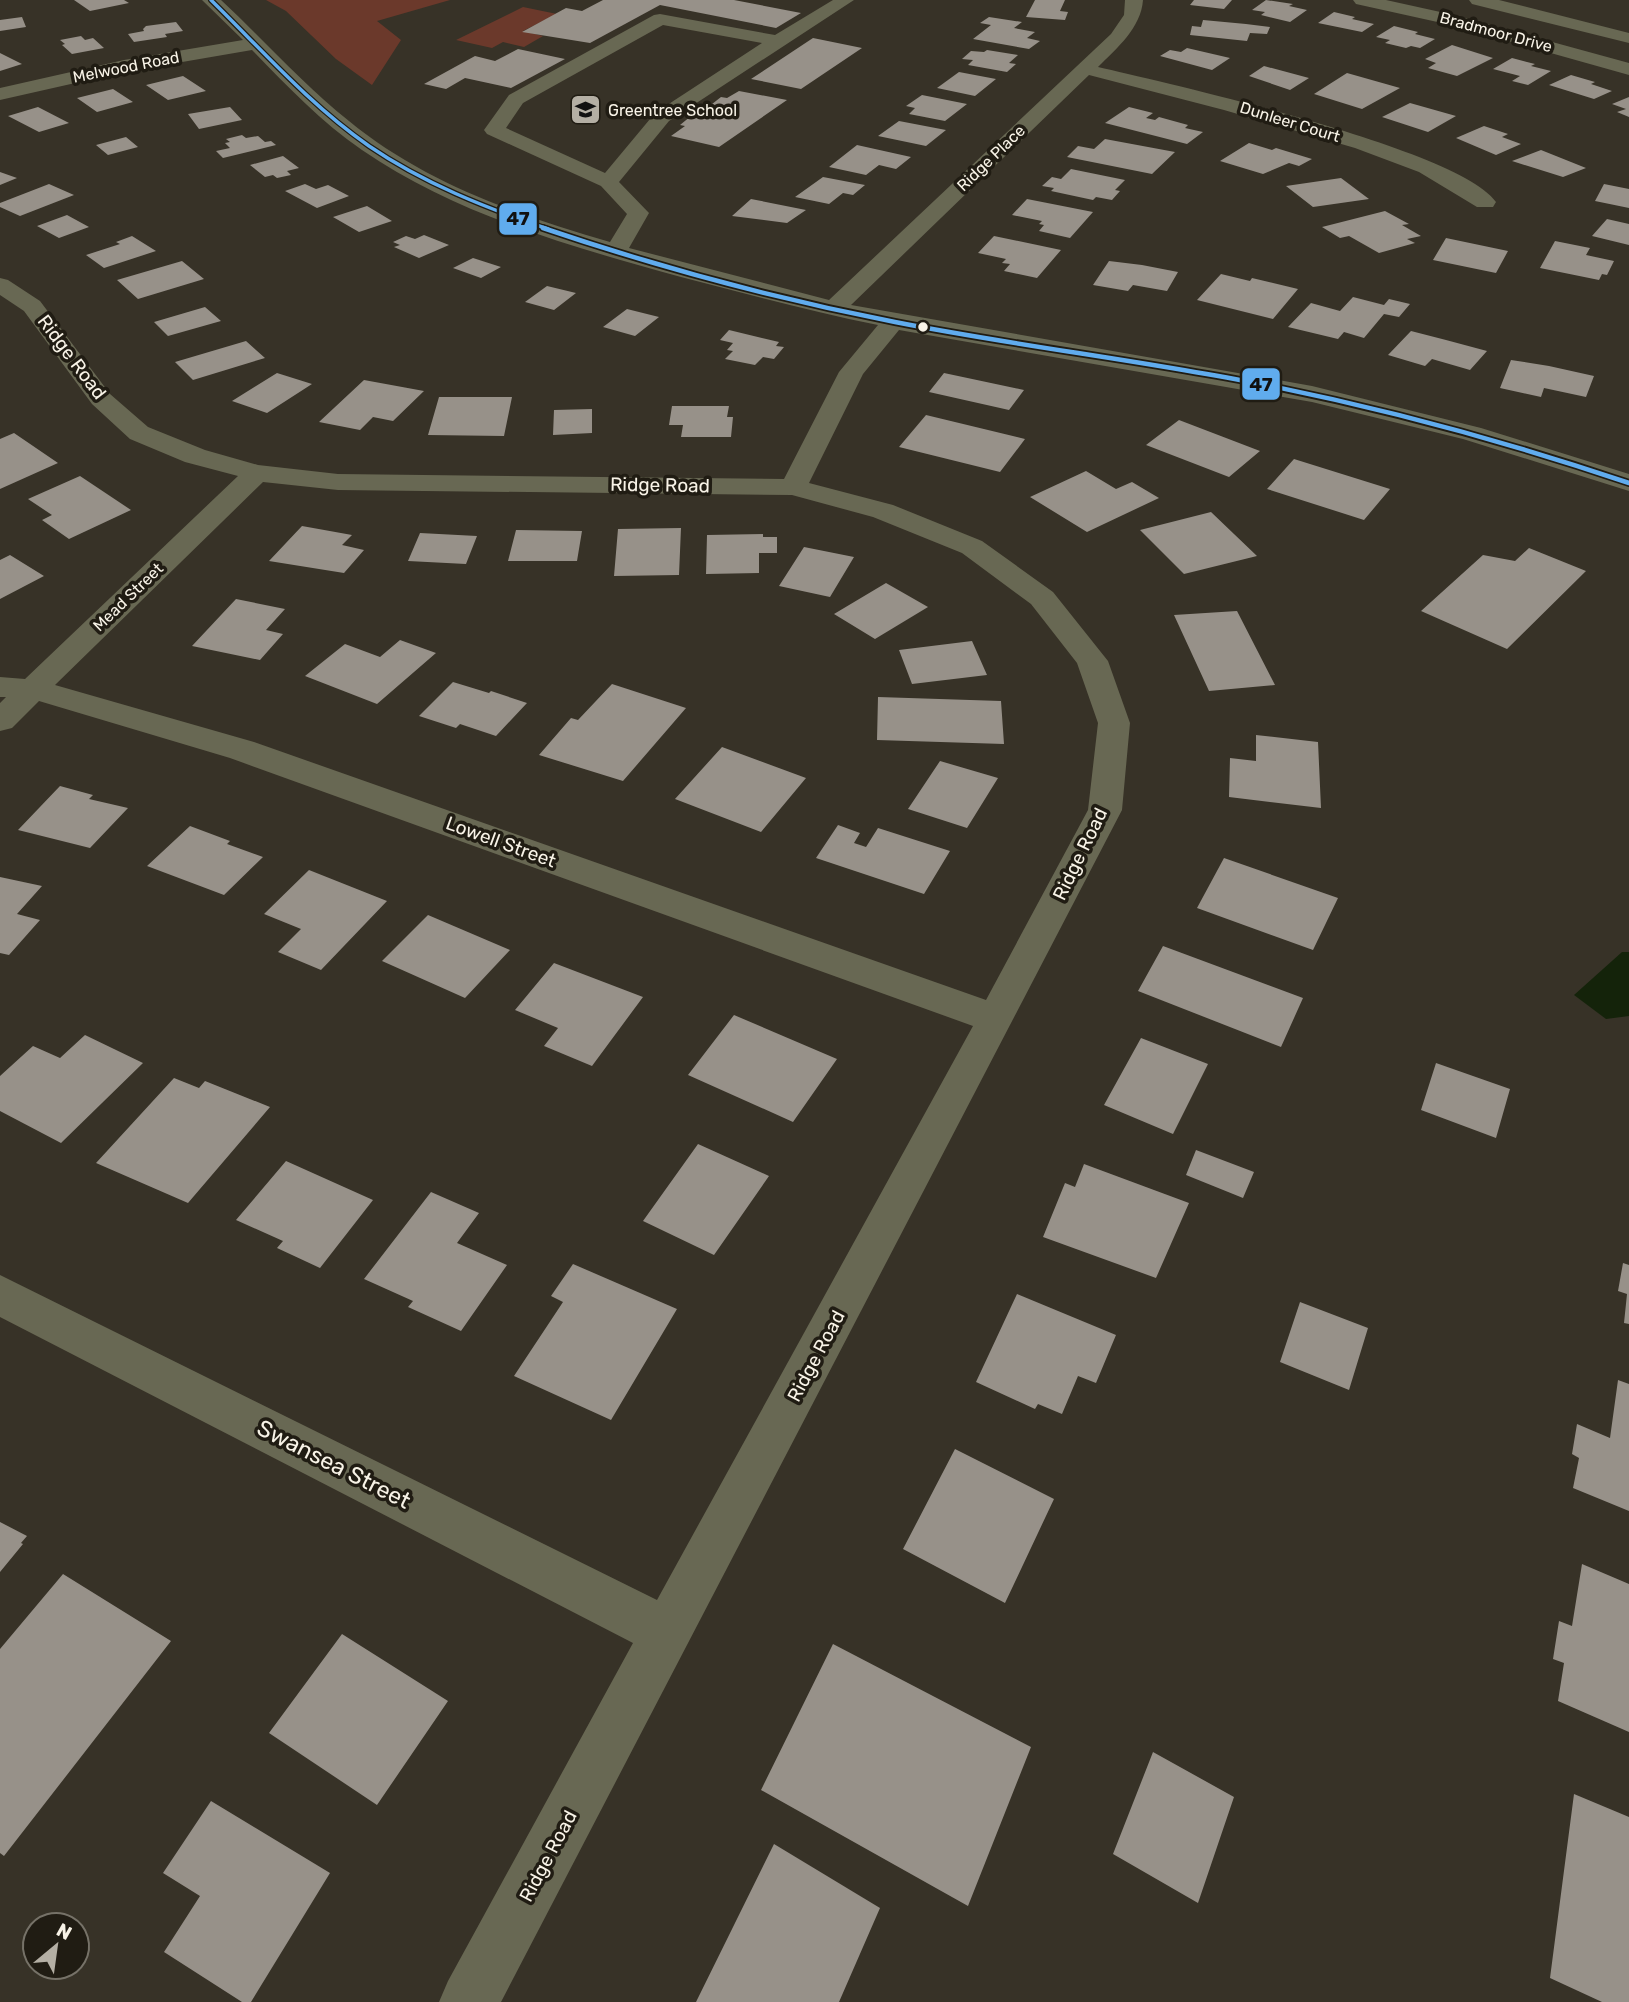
<svg xmlns="http://www.w3.org/2000/svg" width="1629" height="2002" viewBox="0 0 1629 2002" font-family="Rubik,sans-serif">
<style>
.green{fill:#6b392b}
.water{fill:#14230a}
.building{fill:#979189}
.lines{fill:none;stroke-linecap:round;stroke-linejoin:round}
.minor{fill:#686853;fill-rule:evenodd}
.bus-1-far1-casing{stroke:#201c13;stroke-width:6}
.bus-1-casing{stroke:#201c13;stroke-width:8}
.bus-1-far1{stroke:#60acee;stroke-width:3.5}
.bus-1{stroke:#60acee;stroke-width:4.5}
.bus-dot{fill:#f8f3e7;stroke:#201c13;stroke-width:2.5}
.labels{text-anchor:middle;dominant-baseline:central;stroke-width:7;stroke-linejoin:round;paint-order:stroke}
.far-street-label{font-size:16px;fill:#f8f3e7;stroke:#201c13}
.far-poi-label{font-size:16px;fill:#f8f3e7;stroke:#201c13;text-anchor:start}
.street-label{font-size:19px;fill:#f8f3e7;stroke:#201c13}
.near-street-label{font-size:23px;fill:#f8f3e7;stroke:#201c13}
.line-badge{stroke:#201c13;stroke-width:2.5}
.pale-badge-label{font-size:19px;text-anchor:middle;font-weight:bold;fill:#111}
</style>
<rect width="100%" height="100%" fill="#373227"/>
<path class="green" d="M 266,0 L 450,0 L 377,21 L 401,40 L 372,85 L 336,59 L 286,11 Z
M 523,7 L 557,14 L 523,31 L 543,36 L 524,47 L 503,42 L 492,48 L 456,40 Z"/>
<path class="water" d="M 1622,952 L 1629,952 L 1629,1016 L 1606,1019 L 1574,995 Z"/>
<path class="building" d="M 74,0 L 124,0 L 129,3 L 90,11 Z
M 603,0 L 734,0 L 801,13 L 776,28 L 660,5 L 590,43 L 522,32 L 566,8 L 582,11 Z
M 1035,0 L 1065,0 L 1060,11 L 1068,12 L 1065,20 L 1026,17 Z
M 1194,0 L 1232,0 L 1224,9 L 1190,5 Z
M 1266,0 L 1293,4 L 1289,6 L 1307,10 L 1290,22 L 1261,15 L 1265,12 L 1252,10 Z
M 1334,12 L 1355,17 L 1352,19 L 1374,24 L 1362,32 L 1318,23 Z
M 22,17 L 26,27 L 0,31 L 0,20 Z
M 989,17 L 1022,22 L 1014,28 L 1035,32 L 1027,38 L 1040,41 L 1029,49 L 973,39 L 991,25 L 980,23 Z
M 1203,20 L 1246,24 L 1270,27 L 1267,34 L 1250,33 L 1247,41 L 1190,35 L 1192,26 L 1201,27 Z
M 176,22 L 183,31 L 165,34 L 167,37 L 134,42 L 128,34 L 144,31 L 143,29 L 146,26 Z
M 1394,26 L 1418,32 L 1415,34 L 1435,39 L 1420,48 L 1411,46 L 1406,48 L 1385,43 L 1390,40 L 1376,37 Z
M 81,36 L 85,40 L 93,38 L 104,48 L 72,54 L 62,45 L 65,44 L 60,40 Z
M 813,38 L 862,48 L 801,89 L 751,79 Z
M 1452,45 L 1493,58 L 1457,76 L 1428,68 L 1436,63 L 1425,59 Z
M 1187,48 L 1230,58 L 1212,70 L 1160,56 L 1170,50 L 1181,52 Z
M 518,49 L 565,59 L 511,88 L 465,78 L 446,89 L 424,84 L 475,56 L 495,61 Z
M 987,50 L 1018,55 L 1009,63 L 1016,64 L 1007,72 L 968,65 L 973,60 L 962,59 L 971,51 L 984,52 Z
M 0,53 L 22,64 L 0,71 Z
M 1512,58 L 1535,64 L 1531,66 L 1551,71 L 1528,85 L 1512,81 L 1520,76 L 1493,69 Z
M 1264,66 L 1309,78 L 1290,90 L 1249,76 Z
M 959,72 L 996,79 L 975,96 L 937,88 Z
M 1347,73 L 1400,88 L 1362,109 L 1314,94 Z
M 1571,75 L 1595,82 L 1591,84 L 1612,91 L 1594,99 L 1549,85 Z
M 183,76 L 206,91 L 168,100 L 146,85 Z
M 113,89 L 133,102 L 97,112 L 77,98 Z
M 739,91 L 787,100 L 719,147 L 671,136 L 685,126 L 680,125 L 702,107 L 707,108 L 721,97 L 727,98 Z
M 922,95 L 967,104 L 945,121 L 909,114 L 915,108 L 906,106 Z
M 1629,97 L 1629,117 L 1617,112 L 1626,109 L 1612,104 Z
M 1410,103 L 1456,116 L 1428,132 L 1382,117 Z
M 38,107 L 69,123 L 39,132 L 8,116 Z
M 230,107 L 242,120 L 199,129 L 188,114 Z
M 1129,107 L 1153,113 L 1146,118 L 1155,120 L 1159,117 L 1188,125 L 1185,128 L 1203,132 L 1187,144 L 1105,123 Z
M 899,121 L 946,130 L 926,146 L 878,136 Z
M 1484,126 L 1508,134 L 1502,137 L 1521,144 L 1496,155 L 1456,138 Z
M 242,135 L 246,138 L 258,136 L 265,142 L 271,141 L 276,145 L 223,158 L 216,151 L 230,148 L 225,143 L 230,142 L 226,139 Z
M 126,137 L 138,147 L 108,155 L 96,145 Z
M 1105,139 L 1175,152 L 1152,174 L 1067,157 L 1078,146 L 1094,149 Z
M 1249,143 L 1272,150 L 1276,148 L 1312,159 L 1299,166 L 1289,163 L 1263,174 L 1220,161 Z
M 857,145 L 911,157 L 896,169 L 879,165 L 866,175 L 829,167 Z
M 1541,150 L 1586,168 L 1563,177 L 1512,161 Z
M 283,156 L 299,168 L 287,171 L 291,175 L 277,178 L 273,175 L 265,177 L 250,165 Z
M 1071,169 L 1125,180 L 1115,190 L 1120,191 L 1112,200 L 1096,197 L 1093,200 L 1051,191 L 1054,188 L 1042,186 L 1052,177 L 1061,179 Z
M 0,172 L 17,178 L 0,185 Z
M 823,177 L 865,185 L 853,195 L 843,193 L 829,204 L 795,197 Z
M 1341,178 L 1369,199 L 1313,207 L 1286,186 Z
M 49,184 L 74,195 L 20,216 L 0,207 L 0,203 Z
M 305,184 L 316,189 L 328,185 L 349,196 L 317,208 L 285,191 Z
M 1604,184 L 1629,189 L 1629,208 L 1595,201 Z
M 751,199 L 806,210 L 787,223 L 732,216 Z
M 1027,199 L 1093,212 L 1070,238 L 1039,231 L 1044,225 L 1039,224 L 1042,221 L 1012,215 Z
M 367,206 L 392,221 L 359,232 L 333,217 Z
M 1385,211 L 1409,224 L 1402,225 L 1421,236 L 1407,239 L 1415,243 L 1379,253 L 1349,236 L 1340,238 L 1322,227 Z
M 67,215 L 89,227 L 59,238 L 37,226 Z
M 1607,219 L 1629,224 L 1629,245 L 1592,236 Z
M 424,235 L 449,245 L 419,258 L 394,247 L 400,245 L 393,242 L 406,236 L 415,239 Z
M 132,236 L 156,251 L 104,268 L 86,255 L 120,244 L 116,242 Z
M 994,236 L 1061,250 L 1037,278 L 1004,271 L 1010,264 L 1002,263 L 1006,259 L 978,253 Z
M 1446,238 L 1508,251 L 1496,273 L 1433,260 Z
M 1555,241 L 1590,248 L 1586,255 L 1614,261 L 1607,275 L 1602,274 L 1599,280 L 1540,268 Z
M 473,258 L 501,267 L 481,278 L 453,268 Z
M 182,261 L 204,279 L 138,299 L 117,280 Z
M 1109,261 L 1142,265 L 1178,272 L 1167,291 L 1133,285 L 1128,291 L 1093,285 Z
M 1221,274 L 1250,281 L 1252,278 L 1298,289 L 1273,319 L 1197,300 Z
M 547,286 L 576,293 L 554,310 L 525,302 Z
M 1353,297 L 1384,305 L 1389,299 L 1410,304 L 1399,317 L 1384,314 L 1364,338 L 1344,332 L 1338,339 L 1288,327 L 1311,303 L 1340,311 Z
M 205,307 L 221,321 L 168,336 L 154,322 Z
M 627,309 L 659,317 L 635,336 L 603,327 Z
M 729,330 L 779,342 L 776,346 L 784,347 L 774,359 L 763,357 L 755,365 L 725,359 L 733,351 L 727,350 L 733,343 L 720,340 Z
M 1411,331 L 1446,340 L 1487,351 L 1470,370 L 1432,359 L 1425,366 L 1388,355 Z
M 246,341 L 265,358 L 193,380 L 175,362 Z
M 1511,360 L 1549,366 L 1594,376 L 1586,397 L 1544,388 L 1541,397 L 1500,388 Z
M 277,373 L 312,384 L 267,413 L 232,401 Z
M 944,373 L 1024,390 L 1009,410 L 929,392 Z
M 364,380 L 424,391 L 393,421 L 373,417 L 360,430 L 319,422 Z
M 439,397 L 512,397 L 504,436 L 428,435 Z
M 672,406 L 729,406 L 727,417 L 733,417 L 731,437 L 681,437 L 683,425 L 669,425 Z
M 592,409 L 592,433 L 553,435 L 554,410 Z
M 926,415 L 1025,439 L 1000,472 L 899,447 Z
M 1179,420 L 1260,451 L 1229,477 L 1146,445 Z
M 14,433 L 58,463 L 0,489 L 0,439 Z
M 1294,459 L 1390,489 L 1364,520 L 1267,489 Z
M 1086,471 L 1116,489 L 1132,482 L 1159,498 L 1087,532 L 1030,497 Z
M 80,476 L 131,510 L 69,539 L 42,520 L 52,515 L 28,499 Z
M 1211,512 L 1257,556 L 1184,574 L 1140,530 Z
M 302,526 L 352,535 L 342,545 L 364,550 L 344,573 L 269,561 Z
M 681,528 L 679,575 L 614,576 L 618,529 Z
M 516,530 L 582,531 L 577,561 L 508,561 Z
M 420,533 L 477,536 L 466,564 L 408,561 Z
M 763,534 L 763,537 L 777,537 L 777,553 L 759,553 L 759,573 L 706,574 L 707,535 Z
M 804,547 L 854,557 L 830,597 L 779,586 Z
M 1529,548 L 1586,571 L 1507,649 L 1421,611 L 1483,555 L 1515,561 Z
M 10,555 L 44,576 L 0,599 L 0,560 Z
M 886,583 L 928,607 L 875,639 L 834,614 Z
M 236,599 L 285,609 L 266,630 L 283,634 L 260,660 L 192,646 Z
M 1237,611 L 1275,685 L 1209,691 L 1174,615 Z
M 400,640 L 436,653 L 377,704 L 305,676 L 345,644 L 380,657 Z
M 972,641 L 987,675 L 912,684 L 899,650 Z
M 453,682 L 489,693 L 491,691 L 527,703 L 496,736 L 460,724 L 456,728 L 419,716 Z
M 612,684 L 686,708 L 623,781 L 539,755 L 571,718 L 578,720 Z
M 878,697 L 1001,701 L 1004,744 L 877,740 Z
M 1256,735 L 1318,742 L 1321,808 L 1229,797 L 1230,758 L 1256,761 Z
M 722,747 L 806,778 L 761,832 L 675,799 Z
M 940,761 L 998,778 L 967,828 L 908,809 Z
M 60,786 L 93,795 L 89,799 L 128,808 L 90,848 L 18,830 Z
M 838,825 L 860,833 L 854,843 L 866,847 L 878,828 L 950,851 L 924,894 L 816,858 Z
M 190,826 L 230,841 L 227,844 L 263,857 L 224,895 L 147,866 Z
M 1224,858 L 1338,898 L 1313,950 L 1197,908 Z
M 309,870 L 387,901 L 321,970 L 278,952 L 301,929 L 264,914 Z
M 0,877 L 42,886 L 17,914 L 40,920 L 9,955 L 0,953 Z
M 428,915 L 510,950 L 465,998 L 382,961 Z
M 1163,946 L 1303,998 L 1281,1047 L 1138,991 Z
M 554,963 L 643,997 L 592,1066 L 544,1046 L 558,1028 L 515,1010 Z
M 734,1015 L 837,1059 L 793,1122 L 688,1075 Z
M 85,1035 L 143,1063 L 61,1143 L 0,1111 L 0,1076 L 33,1046 L 60,1058 Z
M 1141,1038 L 1208,1064 L 1173,1134 L 1104,1105 Z
M 1436,1063 L 1510,1089 L 1496,1138 L 1421,1110 Z
M 174,1078 L 199,1088 L 205,1081 L 270,1107 L 188,1203 L 96,1163 Z
M 698,1144 L 769,1176 L 714,1255 L 643,1221 Z
M 1196,1150 L 1254,1172 L 1243,1198 L 1186,1175 Z
M 286,1161 L 373,1200 L 320,1268 L 277,1248 L 283,1241 L 236,1220 Z
M 1084,1164 L 1189,1203 L 1156,1278 L 1043,1237 L 1065,1183 L 1075,1187 Z
M 431,1192 L 479,1213 L 457,1243 L 507,1265 L 461,1331 L 408,1307 L 413,1301 L 364,1279 Z
M 1623,1263 L 1629,1265 L 1629,1324 L 1624,1323 L 1627,1294 L 1618,1291 Z
M 573,1264 L 677,1309 L 611,1420 L 514,1376 L 563,1302 L 551,1296 Z
M 1017,1294 L 1116,1335 L 1096,1383 L 1078,1376 L 1062,1414 L 1038,1404 L 1035,1409 L 976,1382 Z
M 1300,1302 L 1368,1328 L 1349,1390 L 1280,1362 Z
M 1618,1380 L 1629,1384 L 1629,1511 L 1573,1488 L 1579,1458 L 1572,1454 L 1577,1424 L 1610,1438 Z
M 955,1449 L 1054,1499 L 1005,1603 L 903,1549 Z
M 0,1522 L 27,1536 L 21,1543 L 23,1544 L 0,1572 Z
M 1582,1564 L 1629,1584 L 1629,1732 L 1558,1701 L 1564,1663 L 1553,1659 L 1559,1621 L 1572,1626 Z
M 63,1574 L 171,1641 L 4,1856 L 0,1853 L 0,1649 Z
M 342,1634 L 448,1701 L 377,1805 L 269,1733 Z
M 833,1644 L 1031,1747 L 968,1906 L 761,1790 Z
M 1153,1752 L 1234,1797 L 1198,1903 L 1113,1854 Z
M 1574,1794 L 1629,1817 L 1629,2002 L 1602,2002 L 1550,1978 Z
M 211,1801 L 330,1873 L 251,2002 L 242,2002 L 164,1952 L 200,1896 L 163,1873 Z
M 774,1844 L 880,1908 L 839,2002 L 696,2002 Z"/>
<g class="lines">
<path class="minor" d="M 202,0 L 221,0 C 264,40 303,84 349,121 C 423,182 519,216 610,242 L 627,214 L 601,186 L 487,134 L 484,130 L 509,95 L 654,15 L 660,14 L 775,35 L 833,0 L 854,0 L 669,121 L 619,182 L 649,213 L 629,248 L 829,300 L 1111,34 L 1124,15 L 1125,0 L 1143,0 C 1141,28 1117,48 1098,67 C 1171,84 1459,149 1496,202 L 1493,207 L 1477,207 L 1419,172 L 1355,148 L 1224,110 L 1089,75 L 851,305 L 1312,386 L 1481,428 L 1629,474 L 1629,491 L 1463,439 L 1312,402 L 899,330 L 863,374 L 809,483 L 893,505 L 982,541 L 1053,592 L 1108,661 L 1130,723 L 1122,810 L 501,2002 L 439,2002 L 448,1981 L 633,1643 L 0,1317 L 0,1275 L 657,1600 L 973,1026 L 230,758 L 39,701 L 12,728 L 0,731 L 0,703 L 6,697 L 0,697 L 0,677 L 25,679 L 238,476 L 185,462 L 130,439 L 92,404 L 24,311 L 0,295 L 0,278 L 8,280 L 40,301 L 110,394 L 148,427 L 205,450 L 258,465 L 338,474 L 784,479 L 839,372 L 878,325 C 812,312 747,294 681,277 C 573,247 456,215 362,150 C 321,122 286,85 252,50 L 124,72 L 0,100 L 0,88 L 124,60 L 243,40 ZM 663,25 L 762,43 L 655,113 L 605,173 L 506,128 L 523,103 ZM 263,482 L 338,490 L 792,495 L 873,517 L 962,553 L 1031,604 L 1077,663 L 1098,723 L 1088,810 L 986,1000 L 254,742 L 55,685 Z
M 1353,0 L 1386,0 L 1454,15 L 1629,63 L 1629,75 L 1451,25 L 1356,4 Z
M 1469,0 L 1499,0 L 1629,33 L 1629,43 L 1472,4 Z"/>
<defs>
<path id="bus-1-far1" d="M 211,0 C 262,50 310,105 369,146 C 423,183 486,208 548,229"/>
<path id="bus-1" d="M 543,228 C 658,267 777,299 895,322 C 1017,346 1139,360 1261,384 C 1386,409 1508,442 1629,483"/>
</defs>
<use href="#bus-1-far1" class="bus-1-far1-casing"/>
<use href="#bus-1" class="bus-1-casing"/>
<use href="#bus-1-far1" class="bus-1-far1"/>
<use href="#bus-1" class="bus-1"/>
</g>
<defs>
<symbol id="school-square" viewBox="-11 -11 22 22"><rect x="-9" y="-9" width="18" height="18" rx="4" fill="#b4afa4" stroke="#201c13"/><path d="M0-5L7-2L0 1L-7-2ZM-4 1L0 2.5L4 1V4Q0 6-4 4Z" fill="#111"/></symbol>
</defs>
<g fill-rule="evenodd">
<use href="#school-square" x="568" y="92" width="35" height="35"/>
</g>
<circle class="bus-dot" cx="923" cy="327" r="6"/>
<g class="labels">
<g class="far-street-label">
<text transform="translate(1496 32) rotate(15)">Bradmoor Drive</text>
<text transform="translate(126 67) rotate(-11)">Melwood Road</text>
<text transform="translate(1290 122) rotate(17)">Dunleer Court</text>
<text transform="translate(991 158) rotate(-44)">Ridge Place</text>
<text transform="translate(128 597) rotate(-44)">Mead Street</text>
</g>
<g class="far-poi-label">
<text x="608" y="110">Greentree School</text>
</g>
<g class="street-label">
<text transform="translate(72 357) rotate(53)">Ridge Road</text>
<text transform="translate(660 485) rotate(1)">Ridge Road</text>
<text transform="translate(501 842) rotate(20)">Lowell Street</text>
<text transform="translate(1080 854) rotate(-64)">Ridge Road</text>
<text transform="translate(816 1356) rotate(-62)">Ridge Road</text>
<text transform="translate(548 1856) rotate(-62)">Ridge Road</text>
</g>
<g class="near-street-label">
<text transform="translate(334 1464) rotate(27)">Swansea Street</text>
</g>
</g>
<g class="line-badge">
<rect x="498" y="202" width="40" height="34" rx="7" fill="#60acee"/>
<rect x="1241" y="367" width="40" height="34" rx="7" fill="#60acee"/>
</g>
<g class="pale-badge-label">
<text x="518" y="225">47</text>
<text x="1261" y="391">47</text>
</g>
<g transform="translate(56 1946) rotate(29)"><circle r="33" fill="#201c13" stroke="#767268" stroke-width="2"/>
<path d="M0-5L12 26L0 18L-12 26Z" fill="#b4afa4"/>
<text y="-10" font-size="19" font-weight="bold" text-anchor="middle" fill="#f8f3e7">N</text>
</g>
</svg>
